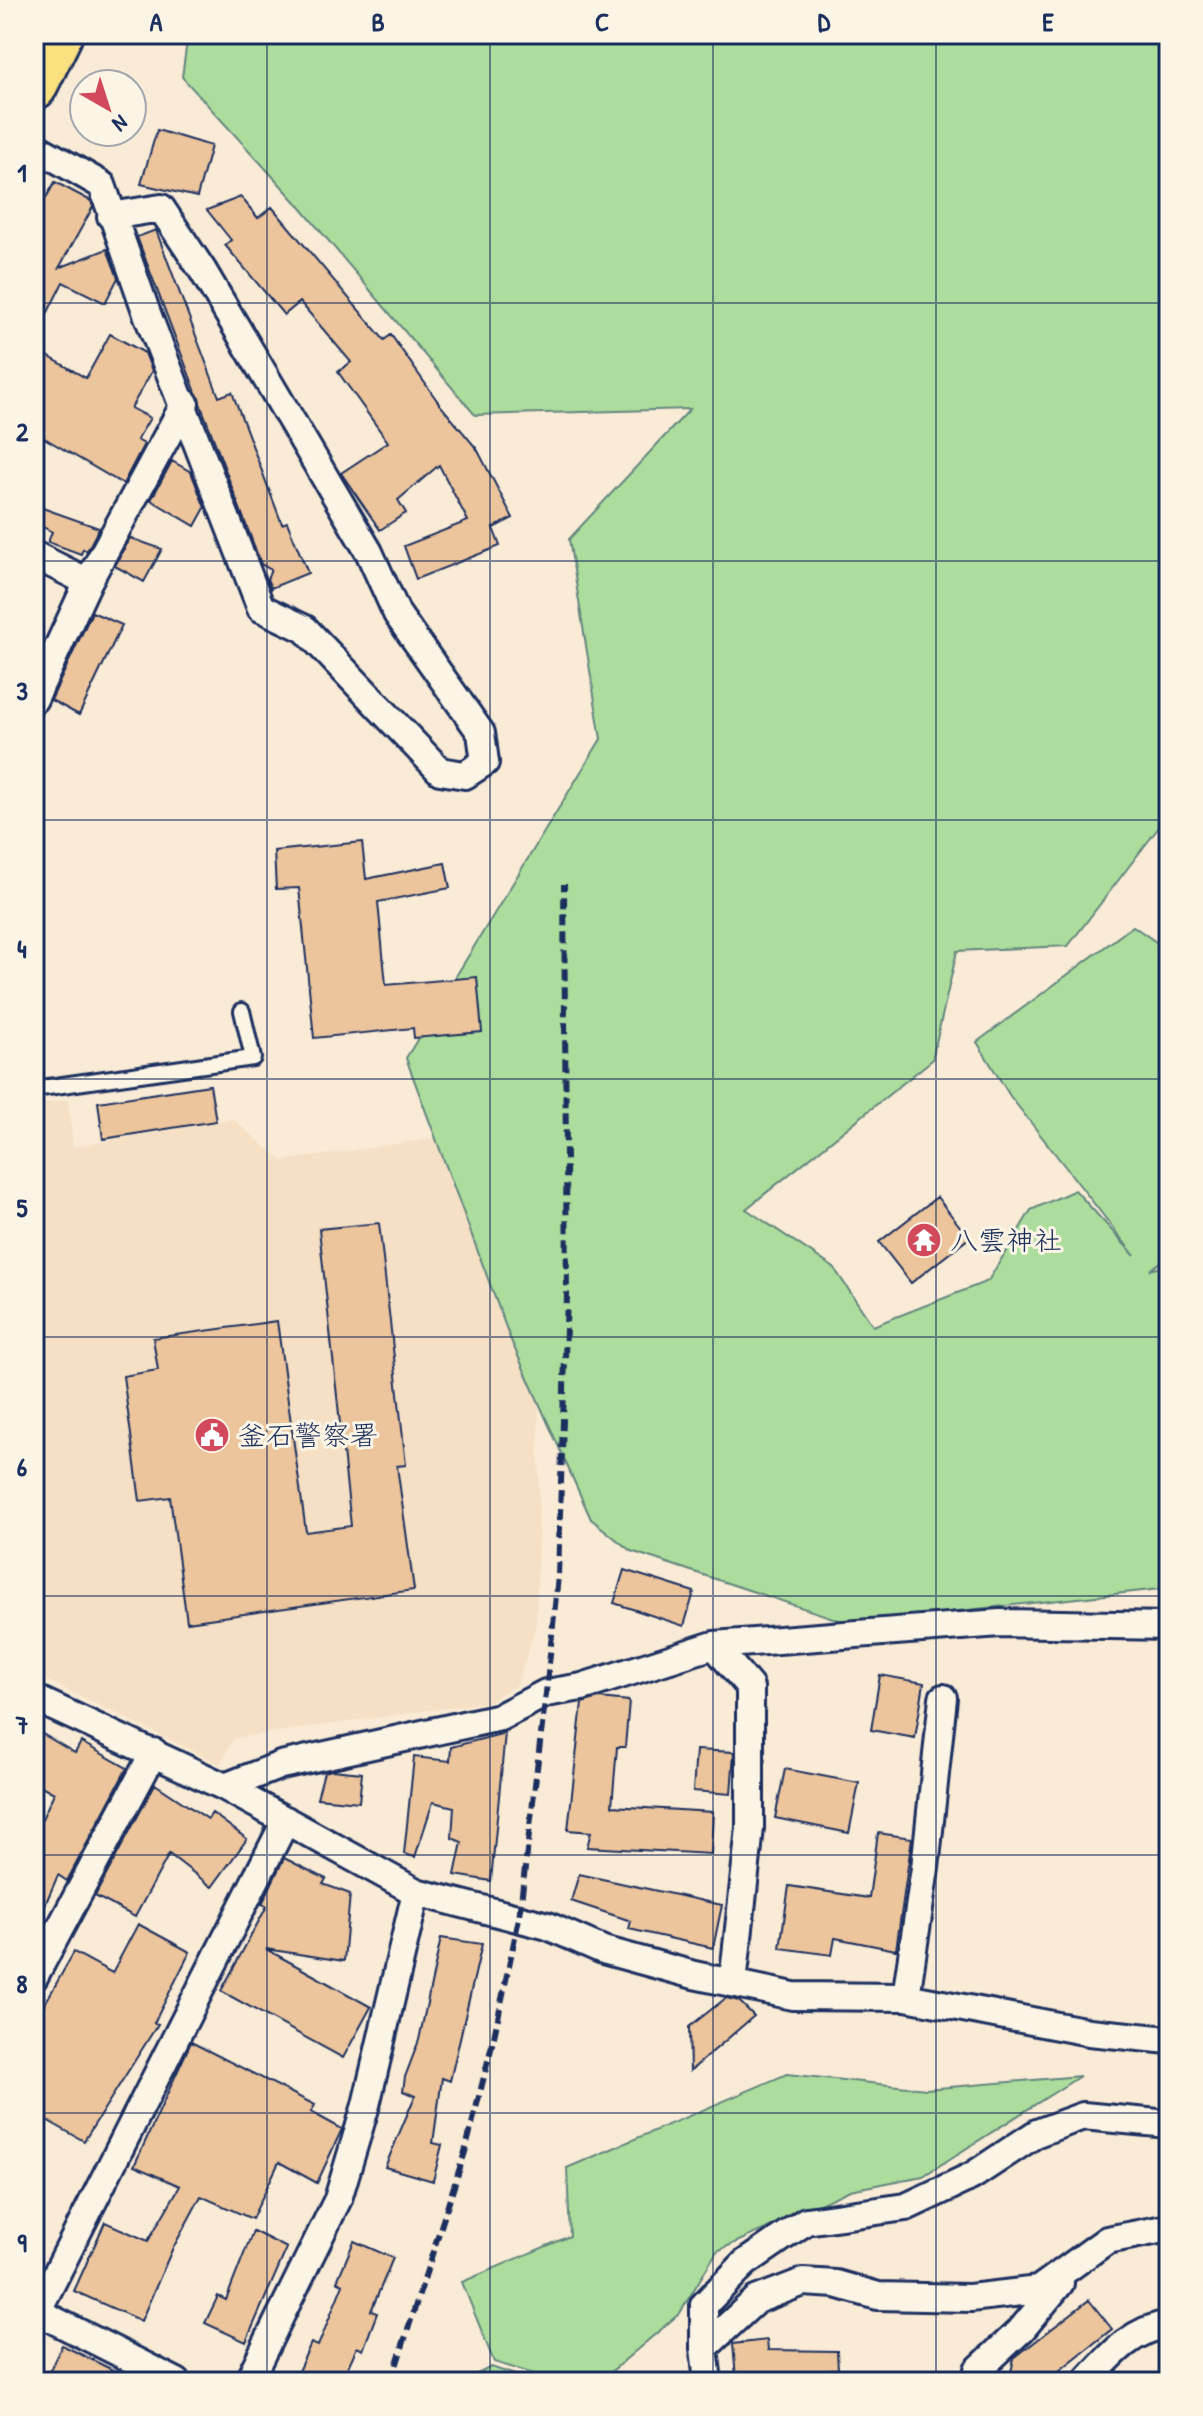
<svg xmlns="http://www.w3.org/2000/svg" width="1203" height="2416" viewBox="0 0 1203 2416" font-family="'Patrick Hand','Klee One',sans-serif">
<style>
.built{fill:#f5e0c5}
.green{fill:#addd9d;stroke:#64867e;stroke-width:2}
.building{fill:#ecc59c;stroke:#1b2f5e;stroke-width:2}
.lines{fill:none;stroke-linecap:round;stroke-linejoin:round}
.lane-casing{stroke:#1b2f5e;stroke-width:20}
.street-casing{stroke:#1b2f5e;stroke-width:32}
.highway-casing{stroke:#1b2f5e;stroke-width:50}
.lane{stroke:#fcf5e5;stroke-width:14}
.street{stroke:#fcf5e5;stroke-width:26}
.highway{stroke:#fbe080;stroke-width:44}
.rail{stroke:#1b2f5e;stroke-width:6;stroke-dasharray:12 6;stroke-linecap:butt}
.grid{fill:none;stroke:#1b2f5e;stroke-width:2;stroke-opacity:0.55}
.labels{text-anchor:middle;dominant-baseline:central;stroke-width:6;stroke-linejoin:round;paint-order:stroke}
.poi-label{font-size:28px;fill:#1b2f5e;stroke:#fcf5e5;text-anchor:start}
.neatline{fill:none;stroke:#1b2f5e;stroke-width:3}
.grid-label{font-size:26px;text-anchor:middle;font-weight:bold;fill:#1b2f5e}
</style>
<rect width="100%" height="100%" fill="#f9ebd6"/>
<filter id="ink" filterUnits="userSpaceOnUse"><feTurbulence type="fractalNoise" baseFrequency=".0125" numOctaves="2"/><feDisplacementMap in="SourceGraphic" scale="16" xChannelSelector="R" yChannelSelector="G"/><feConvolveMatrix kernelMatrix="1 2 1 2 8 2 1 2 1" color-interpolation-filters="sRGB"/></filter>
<g filter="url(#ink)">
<path class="built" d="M 68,1100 L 73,1147 L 233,1119 L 282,1161 L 538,1123 L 539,1510 L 536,1625 L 517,1685 L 487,1702 L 234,1738 L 220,1764 L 34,1674 L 34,1105 Z"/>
<path class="green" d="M 188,34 L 1169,34 L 1169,814 L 1068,946 L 957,951 L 932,1060 L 746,1209 L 834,1268 L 873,1326 L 988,1281 L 1031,1210 L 1075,1190 L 1135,1256 L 1010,1096 L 977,1042 L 1133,926 L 1169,951 L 1169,1256 L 1150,1270 L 1169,1265 L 1169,1588 L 848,1623 L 631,1551 L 591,1519 L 510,1338 L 406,1058 L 601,739 L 569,539 L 690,409 L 475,415 L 296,202 L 182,77 Z
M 787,2074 L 926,2089 L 1080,2076 L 923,2176 L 850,2190 L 717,2251 L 680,2313 L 599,2382 L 561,2382 L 494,2362 L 462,2282 L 570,2236 L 567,2168 Z
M 491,2367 L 536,2382 L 461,2382 Z"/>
<path class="building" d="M 157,130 L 211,146 L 197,197 L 141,184 Z
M 55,182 L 91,201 L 93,207 L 59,268 L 107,249 L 118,278 L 105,303 L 63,282 L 34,340 L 34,219 Z
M 241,197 L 258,218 L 272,207 L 384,340 L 391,335 L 441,406 L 477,449 L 513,518 L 493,528 L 500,546 L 416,579 L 404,546 L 468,521 L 439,465 L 398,500 L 406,513 L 380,530 L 341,473 L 388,442 L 338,372 L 351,362 L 300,302 L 284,315 L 225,245 L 231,240 L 207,210 Z
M 156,230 L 219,397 L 232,392 L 282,524 L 287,522 L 308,573 L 271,588 L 267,579 L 271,570 L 261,564 L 137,237 Z
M 110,334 L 145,353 L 152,371 L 131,408 L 150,418 L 137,440 L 144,444 L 123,484 L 34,432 L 34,348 L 86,378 Z
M 172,461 L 191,472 L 205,508 L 195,526 L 151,500 Z
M 34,505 L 99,528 L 87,551 L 83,549 L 81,554 L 48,542 L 52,532 L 34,522 Z
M 130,538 L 162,549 L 144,582 L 115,566 Z
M 92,612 L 122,625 L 79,715 L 51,700 Z
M 362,842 L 366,879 L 445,863 L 450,888 L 378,902 L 386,985 L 477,977 L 482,1032 L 414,1038 L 413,1028 L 314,1038 L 299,888 L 276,889 L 274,851 Z
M 210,1085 L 216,1121 L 103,1139 L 98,1102 Z
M 937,1197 L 969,1238 L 911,1283 L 879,1242 Z
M 379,1223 L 406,1465 L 397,1466 L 414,1590 L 187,1622 L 170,1497 L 140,1501 L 123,1376 L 158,1370 L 153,1338 L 277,1321 L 306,1532 L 351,1526 L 319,1229 Z
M 624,1570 L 694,1592 L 684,1626 L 614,1603 Z
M 880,1675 L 924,1683 L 915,1738 L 871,1730 Z
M 599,1698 L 629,1701 L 625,1747 L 617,1747 L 612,1806 L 713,1812 L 711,1854 L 587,1847 L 591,1832 L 568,1830 L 582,1703 Z
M 34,1729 L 75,1753 L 81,1742 L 127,1768 L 67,1881 L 58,1875 L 34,1930 L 34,1836 L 54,1793 L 34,1782 Z
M 505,1733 L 491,1881 L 455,1875 L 462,1842 L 452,1838 L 454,1807 L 433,1802 L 415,1857 L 404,1854 L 414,1757 L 450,1761 L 451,1747 Z
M 696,1750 L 734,1752 L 731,1794 L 693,1791 Z
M 785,1769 L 859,1783 L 849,1833 L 775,1818 Z
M 332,1770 L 362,1773 L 359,1802 L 317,1798 L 324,1772 Z
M 155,1784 L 208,1819 L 212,1813 L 247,1839 L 212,1887 L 169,1854 L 135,1917 L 95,1896 Z
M 878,1833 L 912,1838 L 896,1950 L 835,1938 L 832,1955 L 780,1948 L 789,1886 L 869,1898 Z
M 284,1858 L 326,1879 L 323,1884 L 350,1894 L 344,1961 L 266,1949 L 371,2007 L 343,2058 L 221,1991 L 267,1906 L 262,1904 Z
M 579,1874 L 722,1905 L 713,1948 L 629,1929 L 631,1921 L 571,1901 Z
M 138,1924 L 190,1952 L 154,2023 L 158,2024 L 84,2141 L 34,2113 L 34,2023 L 74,1952 L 112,1973 Z
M 441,1938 L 482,1944 L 450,2081 L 442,2078 L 433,2143 L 442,2145 L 433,2181 L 385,2167 L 415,2096 L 403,2091 L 405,2077 L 419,2040 Z
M 726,1998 L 739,2001 L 754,2016 L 690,2071 L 689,2027 Z
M 191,2042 L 315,2105 L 311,2112 L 342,2129 L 317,2183 L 279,2162 L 252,2219 L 201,2196 L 171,2252 L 141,2321 L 74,2291 L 105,2222 L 148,2241 L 180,2186 L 134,2166 Z
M 253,2231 L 287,2248 L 246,2342 L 205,2323 L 218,2296 L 226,2300 Z
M 354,2241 L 393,2258 L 371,2311 L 377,2313 L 363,2350 L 357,2347 L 341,2382 L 293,2382 L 311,2343 L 318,2346 L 343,2284 L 337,2281 Z
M 1089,2300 L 1112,2329 L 1045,2382 L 1009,2382 L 1014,2358 Z
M 767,2340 L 768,2350 L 837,2351 L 838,2369 L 831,2369 L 831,2382 L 794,2382 L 794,2373 L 736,2378 L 733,2344 Z
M 62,2345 L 137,2382 L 44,2382 Z"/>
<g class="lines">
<defs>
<path id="lane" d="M 34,1089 L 253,1058 L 242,1011"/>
<path id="street" d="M 34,146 L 102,185 L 146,311 L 261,608 L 305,629 L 440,771 L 465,775 L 485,762 L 481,733 L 397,614 L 369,552 L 203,271 L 161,208 L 111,216
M 34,555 L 88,582
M 34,699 L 88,582 L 185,403
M 714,1645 L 750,1687 L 750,1828 L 733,1983
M 34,1698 L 225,1787 L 416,1892 L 548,1926 L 603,1950 L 694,1975 L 793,1996 L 906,1997 L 1089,2032 L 1169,2040
M 225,1787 L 281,1765 L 500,1717 L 546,1693 L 582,1687 L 714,1645 L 1000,1623 L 1169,1626
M 34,1977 L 154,1752
M 906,1997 L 925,1868 L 943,1698
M 34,2310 L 177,2382
M 34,2318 L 286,1820
M 704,2348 L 704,2305 L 745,2263 L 806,2221 L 906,2207 L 972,2176 L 1037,2133 L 1083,2116 L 1169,2124
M 248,2382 L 338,2199 L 366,2105 L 416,1892
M 708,2382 L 704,2348 L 756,2300 L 803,2282 L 836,2284 L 878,2296 L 970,2298 L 1038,2290 L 1107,2240 L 1169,2228
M 978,2382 L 978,2370 L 1022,2329 L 1060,2283
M 1086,2382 C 1111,2355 1131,2330 1169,2324"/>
<path id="highway" d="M 34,87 L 60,34"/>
</defs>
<use href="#lane" class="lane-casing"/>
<use href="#street" class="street-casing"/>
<use href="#highway" class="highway-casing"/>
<use href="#lane" class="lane"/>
<use href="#street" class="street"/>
<use href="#highway" class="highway"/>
<path class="rail" d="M 391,2382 L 465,2152 L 494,2037 L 519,1918 L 546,1693 L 558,1576 L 567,1296 L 564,884"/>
</g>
</g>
<path class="grid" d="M 267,34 L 267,2382M 490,34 L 490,2382M 713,34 L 713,2382M 936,34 L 936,2382M 34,303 L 1169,303M 34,561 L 1169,561M 34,820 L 1169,820M 34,1079 L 1169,1079M 34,1337 L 1169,1337M 34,1596 L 1169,1596M 34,1855 L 1169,1855M 34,2113 L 1169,2113"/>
<defs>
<symbol id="temple-disc" viewBox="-11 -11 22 22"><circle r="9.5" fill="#d1495b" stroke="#fcf5e5"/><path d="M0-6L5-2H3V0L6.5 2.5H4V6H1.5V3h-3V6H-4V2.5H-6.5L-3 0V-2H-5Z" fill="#fff"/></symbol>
<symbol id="civic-disc" viewBox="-11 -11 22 22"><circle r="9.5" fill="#d1495b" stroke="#fcf5e5"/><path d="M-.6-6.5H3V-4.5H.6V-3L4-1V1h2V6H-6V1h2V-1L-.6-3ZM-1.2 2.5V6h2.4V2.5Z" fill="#fff"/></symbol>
</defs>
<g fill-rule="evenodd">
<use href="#temple-disc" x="904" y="1220" width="40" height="40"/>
<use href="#civic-disc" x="192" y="1415" width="40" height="40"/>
</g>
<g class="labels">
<g class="poi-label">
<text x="950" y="1240">八雲神社</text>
<text x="238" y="1435">釜石警察署</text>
</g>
</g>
<rect width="1203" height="2416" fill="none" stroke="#fcf5e5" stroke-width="88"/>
<g transform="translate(108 108) rotate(141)"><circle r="38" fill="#fcf5e5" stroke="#a2a6af" stroke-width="2"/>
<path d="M0-6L14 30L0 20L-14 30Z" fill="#d1495b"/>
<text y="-12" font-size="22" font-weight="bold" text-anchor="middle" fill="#1b2f5e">N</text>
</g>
<rect x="44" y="44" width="1115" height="2328" class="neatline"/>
<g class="grid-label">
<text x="156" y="31">A</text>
<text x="378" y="31">B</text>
<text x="602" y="31">C</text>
<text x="824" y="31">D</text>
<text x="1048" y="31">E</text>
<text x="22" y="182">1</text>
<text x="22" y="441">2</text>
<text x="22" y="700">3</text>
<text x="22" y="958">4</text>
<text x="22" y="1217">5</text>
<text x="22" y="1476">6</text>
<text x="22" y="1734">7</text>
<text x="22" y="1993">8</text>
<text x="22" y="2252">9</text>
</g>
</svg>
